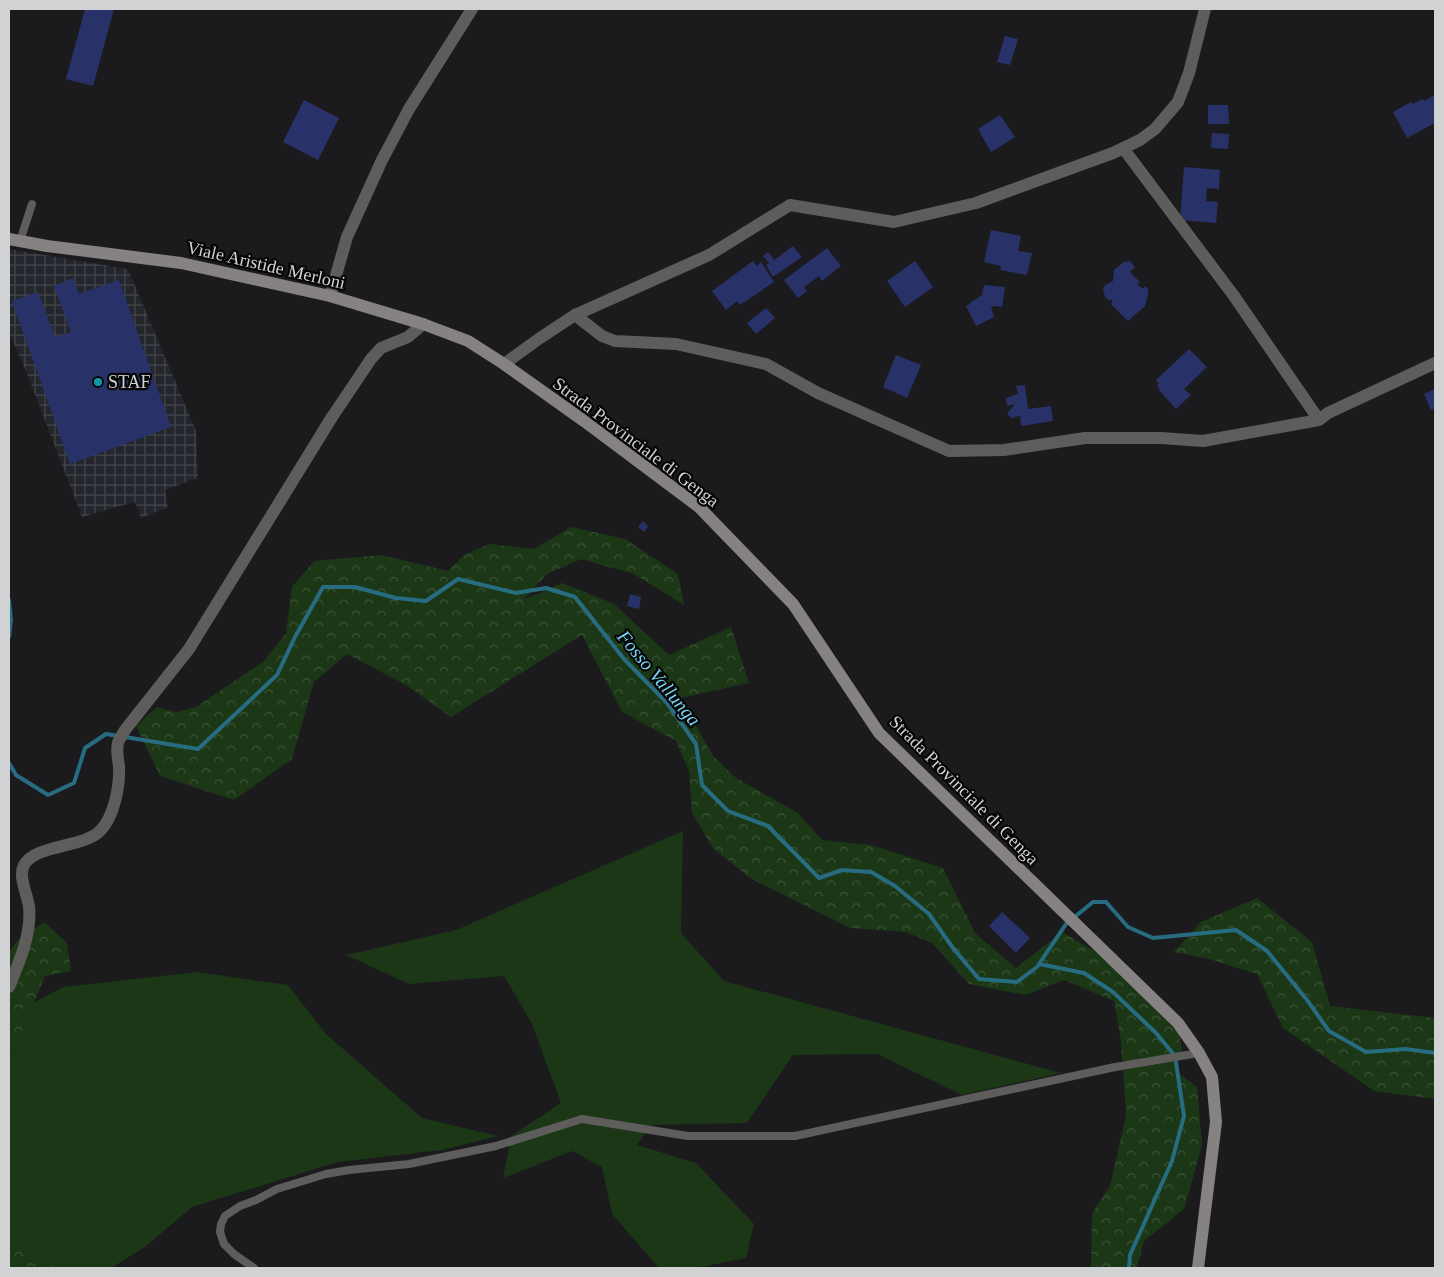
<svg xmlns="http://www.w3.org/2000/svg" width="1444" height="1277" viewBox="0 0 1444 1277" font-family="'Times New Roman',serif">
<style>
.industrial{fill:url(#industrial-grid)}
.green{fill:#1b3716}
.forest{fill:url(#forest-crowns)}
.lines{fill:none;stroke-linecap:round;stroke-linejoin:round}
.stream{stroke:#276c81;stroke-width:4}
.building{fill:#293268}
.service{stroke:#5e5d5c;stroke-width:8}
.minor{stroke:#5e5d5c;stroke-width:12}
.tertiary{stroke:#5e5d5c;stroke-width:12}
.secondary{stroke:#858281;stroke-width:12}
.culture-dot{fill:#0f9aa8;stroke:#060607;stroke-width:2}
.labels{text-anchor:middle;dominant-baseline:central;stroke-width:4.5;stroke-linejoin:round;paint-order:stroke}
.street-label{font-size:18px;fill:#d1d2d4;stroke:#060607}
.poi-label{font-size:18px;fill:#d1d2d4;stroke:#060607;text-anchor:start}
.water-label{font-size:19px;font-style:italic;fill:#78d7f6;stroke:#060607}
</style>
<defs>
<pattern id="industrial-grid" width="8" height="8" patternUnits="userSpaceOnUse" patternTransform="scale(1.25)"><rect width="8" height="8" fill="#24262d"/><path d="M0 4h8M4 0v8" fill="none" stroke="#43454b"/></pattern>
<pattern id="forest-crowns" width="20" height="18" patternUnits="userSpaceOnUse" patternTransform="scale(1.25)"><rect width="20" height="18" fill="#1b3716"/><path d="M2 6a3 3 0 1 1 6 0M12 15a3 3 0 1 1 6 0" fill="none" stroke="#3b5337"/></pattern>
</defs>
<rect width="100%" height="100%" fill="#1b1b1e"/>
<path class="industrial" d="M 9,249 L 128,269 L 196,431 L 198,478 L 165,490 L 168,507 L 141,518 L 135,502 L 82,517 L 28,376 L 9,332 Z"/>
<path class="green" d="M 683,831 L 681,933 L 724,981 L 1061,1073 L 962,1095 L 877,1054 L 793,1055 L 747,1123 L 651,1125 L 637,1145 L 696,1163 L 754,1224 L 746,1258 L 696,1268 L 659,1268 L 612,1214 L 602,1167 L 572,1151 L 503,1178 L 511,1136 L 561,1103 L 532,1024 L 504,976 L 409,984 L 346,955 L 456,930 Z
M 197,972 L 288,985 L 326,1034 L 422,1118 L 498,1136 L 442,1150 L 338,1162 L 192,1207 L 145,1247 L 111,1268 L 57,1268 L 22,1245 L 9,1244 L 9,1062 L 33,1003 L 63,987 Z"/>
<path class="forest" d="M 571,527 L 625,539 L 678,574 L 684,605 L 634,574 L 581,559 L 547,574 L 523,600 L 562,583 L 614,604 L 669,655 L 731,627 L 749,683 L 680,698 L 713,756 L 736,778 L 798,813 L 822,840 L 871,845 L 943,868 L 975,933 L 1016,968 L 1062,932 L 1103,956 L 1178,1029 L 1182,1049 L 1175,1070 L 1197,1087 L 1202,1145 L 1184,1209 L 1144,1241 L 1137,1268 L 1091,1268 L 1092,1213 L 1110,1186 L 1126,1116 L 1121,1041 L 1114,1001 L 1064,980 L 1025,995 L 969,984 L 932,943 L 906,932 L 850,928 L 750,878 L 713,848 L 692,813 L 689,771 L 676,741 L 622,712 L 582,635 L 451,717 L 406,685 L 347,654 L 314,682 L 292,759 L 234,800 L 160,776 L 136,726 L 157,707 L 176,712 L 196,707 L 264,661 L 286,633 L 292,587 L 314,561 L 381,555 L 448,571 L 464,555 L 489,544 L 534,549 Z
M 1257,898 L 1312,942 L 1330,1006 L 1435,1018 L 1435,1099 L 1374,1091 L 1283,1028 L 1257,974 L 1209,959 L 1174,952 L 1201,922 Z
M 44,922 L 67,943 L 71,971 L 45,976 L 9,1062 L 9,952 L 17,941 Z
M 9,1244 L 22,1245 L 57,1268 L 9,1268 Z"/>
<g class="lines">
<path class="stream" d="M 9,600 L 11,620 L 9,637
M 125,737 L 198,749 L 277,675 L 295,637 L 323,587 L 355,587 L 396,598 L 426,601 L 458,579 L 516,593 L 546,588 L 575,597 L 624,659 L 667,703 L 696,744 L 702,785 L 728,811 L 768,826 L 819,878 L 842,870 L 871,872 L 895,886 L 929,914 L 953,948 L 979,979 L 1017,982 L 1037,967 L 1066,924 L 1093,902 L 1106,902 L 1128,927 L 1153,938 L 1236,930 L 1267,951 L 1307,1000 L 1329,1031 L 1366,1052 L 1406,1049 L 1435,1053
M 9,763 L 16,775 L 48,795 L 74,783 L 85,748 L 106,734 L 118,736
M 1039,964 L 1084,973 L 1113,992 L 1156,1033 L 1175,1056 L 1184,1116 L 1172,1161 L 1130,1255 L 1129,1268"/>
</g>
<path class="building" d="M 85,9 L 114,9 L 93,86 L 66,79 Z
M 1005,36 L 1018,39 L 1010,65 L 997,62 Z
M 1435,95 L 1435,123 L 1407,138 L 1393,112 L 1411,102 L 1412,104 L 1423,99 L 1424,101 Z
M 304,100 L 339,118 L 318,160 L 283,142 Z
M 1208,105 L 1228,105 L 1229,124 L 1208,124 Z
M 1000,115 L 1015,137 L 991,152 L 978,129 Z
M 1212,133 L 1229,134 L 1228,149 L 1211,148 Z
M 1184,167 L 1220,170 L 1219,189 L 1207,188 L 1206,201 L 1218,202 L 1216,223 L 1180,220 Z
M 991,230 L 1021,236 L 1018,251 L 1032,253 L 1027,275 L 1000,270 L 1001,266 L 984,262 Z
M 793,246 L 802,257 L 773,277 L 766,265 L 769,263 L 763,256 L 768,252 L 774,260 Z
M 827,248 L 841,266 L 822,281 L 819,276 L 804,287 L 807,291 L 798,298 L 784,280 Z
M 753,261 L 757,266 L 761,262 L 774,282 L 740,305 L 737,301 L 726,310 L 712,291 Z
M 915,261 L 933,287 L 905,307 L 887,281 Z
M 1130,261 L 1135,267 L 1130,272 L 1140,282 L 1137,284 L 1143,289 L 1145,286 L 1148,289 L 1148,295 L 1145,306 L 1128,321 L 1111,304 L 1113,300 L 1109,300 L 1105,297 L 1103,289 L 1105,285 L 1113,281 L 1114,270 L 1124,262 Z
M 73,278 L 79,294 L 119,280 L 171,427 L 70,464 L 12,301 L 38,292 L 55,337 L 71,332 L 54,286 Z
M 984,285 L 1005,287 L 1002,307 L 994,306 L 991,308 L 994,317 L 976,326 L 966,306 L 982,295 Z
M 766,308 L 775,318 L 756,334 L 747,323 Z
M 1189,349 L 1207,367 L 1184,389 L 1191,395 L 1176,409 L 1158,389 L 1159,388 L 1157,385 L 1159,383 L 1156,380 Z
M 896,355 L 921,365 L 907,398 L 883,387 Z
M 1025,385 L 1028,409 L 1051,406 L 1053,421 L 1021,426 L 1020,416 L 1015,417 L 1013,419 L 1007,414 L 1015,404 L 1007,406 L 1006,398 L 1018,394 L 1016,386 Z
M 1435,389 L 1435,408 L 1431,410 L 1424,394 Z
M 643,521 L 648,526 L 644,532 L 638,527 Z
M 630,594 L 641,597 L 639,609 L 627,606 Z
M 1002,912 L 1030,938 L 1016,953 L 989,926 Z"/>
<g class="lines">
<path class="service" d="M 20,241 L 32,204
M 254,1268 L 234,1254 L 224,1244 L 220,1232 L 221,1224 L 225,1216 L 240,1206 L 256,1200 L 277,1189 L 326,1174 L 349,1170 L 409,1164 L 496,1146 L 582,1119 L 688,1136 L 795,1136 L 1115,1067 L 1199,1053"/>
<path class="minor" d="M 1123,148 L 1234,296 L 1319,420
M 330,296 L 347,237 L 382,160 L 409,109 L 472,9
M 575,315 L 602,336 L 615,341 L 676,344 L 766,364 L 818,393 L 949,451 L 1004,450 L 1085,438 L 1161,438 L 1203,441 L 1319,420 L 1328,413 L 1435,363
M 9,987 C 19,963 32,933 29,906 C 27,894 18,876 24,865 C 36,844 83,848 100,831 C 114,817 120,786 119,766 C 118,759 116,751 118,743 C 119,739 123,734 125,730 L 189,649 L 332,417 L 371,359 L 381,348 L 408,337 L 423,324"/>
<path class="tertiary" d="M 504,364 L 540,338 L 575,315 L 709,255 L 790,205 L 894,222 L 976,203 L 1113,153 L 1140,140 L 1155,129 L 1178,102 L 1189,73 L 1205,9"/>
<path class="secondary" d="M 9,239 L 47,246 L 181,263 L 330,296 L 423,324 L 468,341 L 504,364 L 584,421 L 699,507 L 793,604 L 879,733 L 1178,1023 L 1199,1053 L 1212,1077 L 1216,1122 L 1198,1268"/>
</g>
<circle class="culture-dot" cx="98" cy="382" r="5"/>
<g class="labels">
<g class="street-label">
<text transform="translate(266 265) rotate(13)">Viale Aristide Merloni</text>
<text transform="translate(636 442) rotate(37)">Strada Provinciale di Genga</text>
<text transform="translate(964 790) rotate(45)">Strada Provinciale di Genga</text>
</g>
<g class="poi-label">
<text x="108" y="382">STAF</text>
</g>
<g class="water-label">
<text transform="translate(659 678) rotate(50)">Fosso Vallunga</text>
</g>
</g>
<rect width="1444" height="1277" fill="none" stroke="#d1d2d4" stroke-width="20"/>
</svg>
